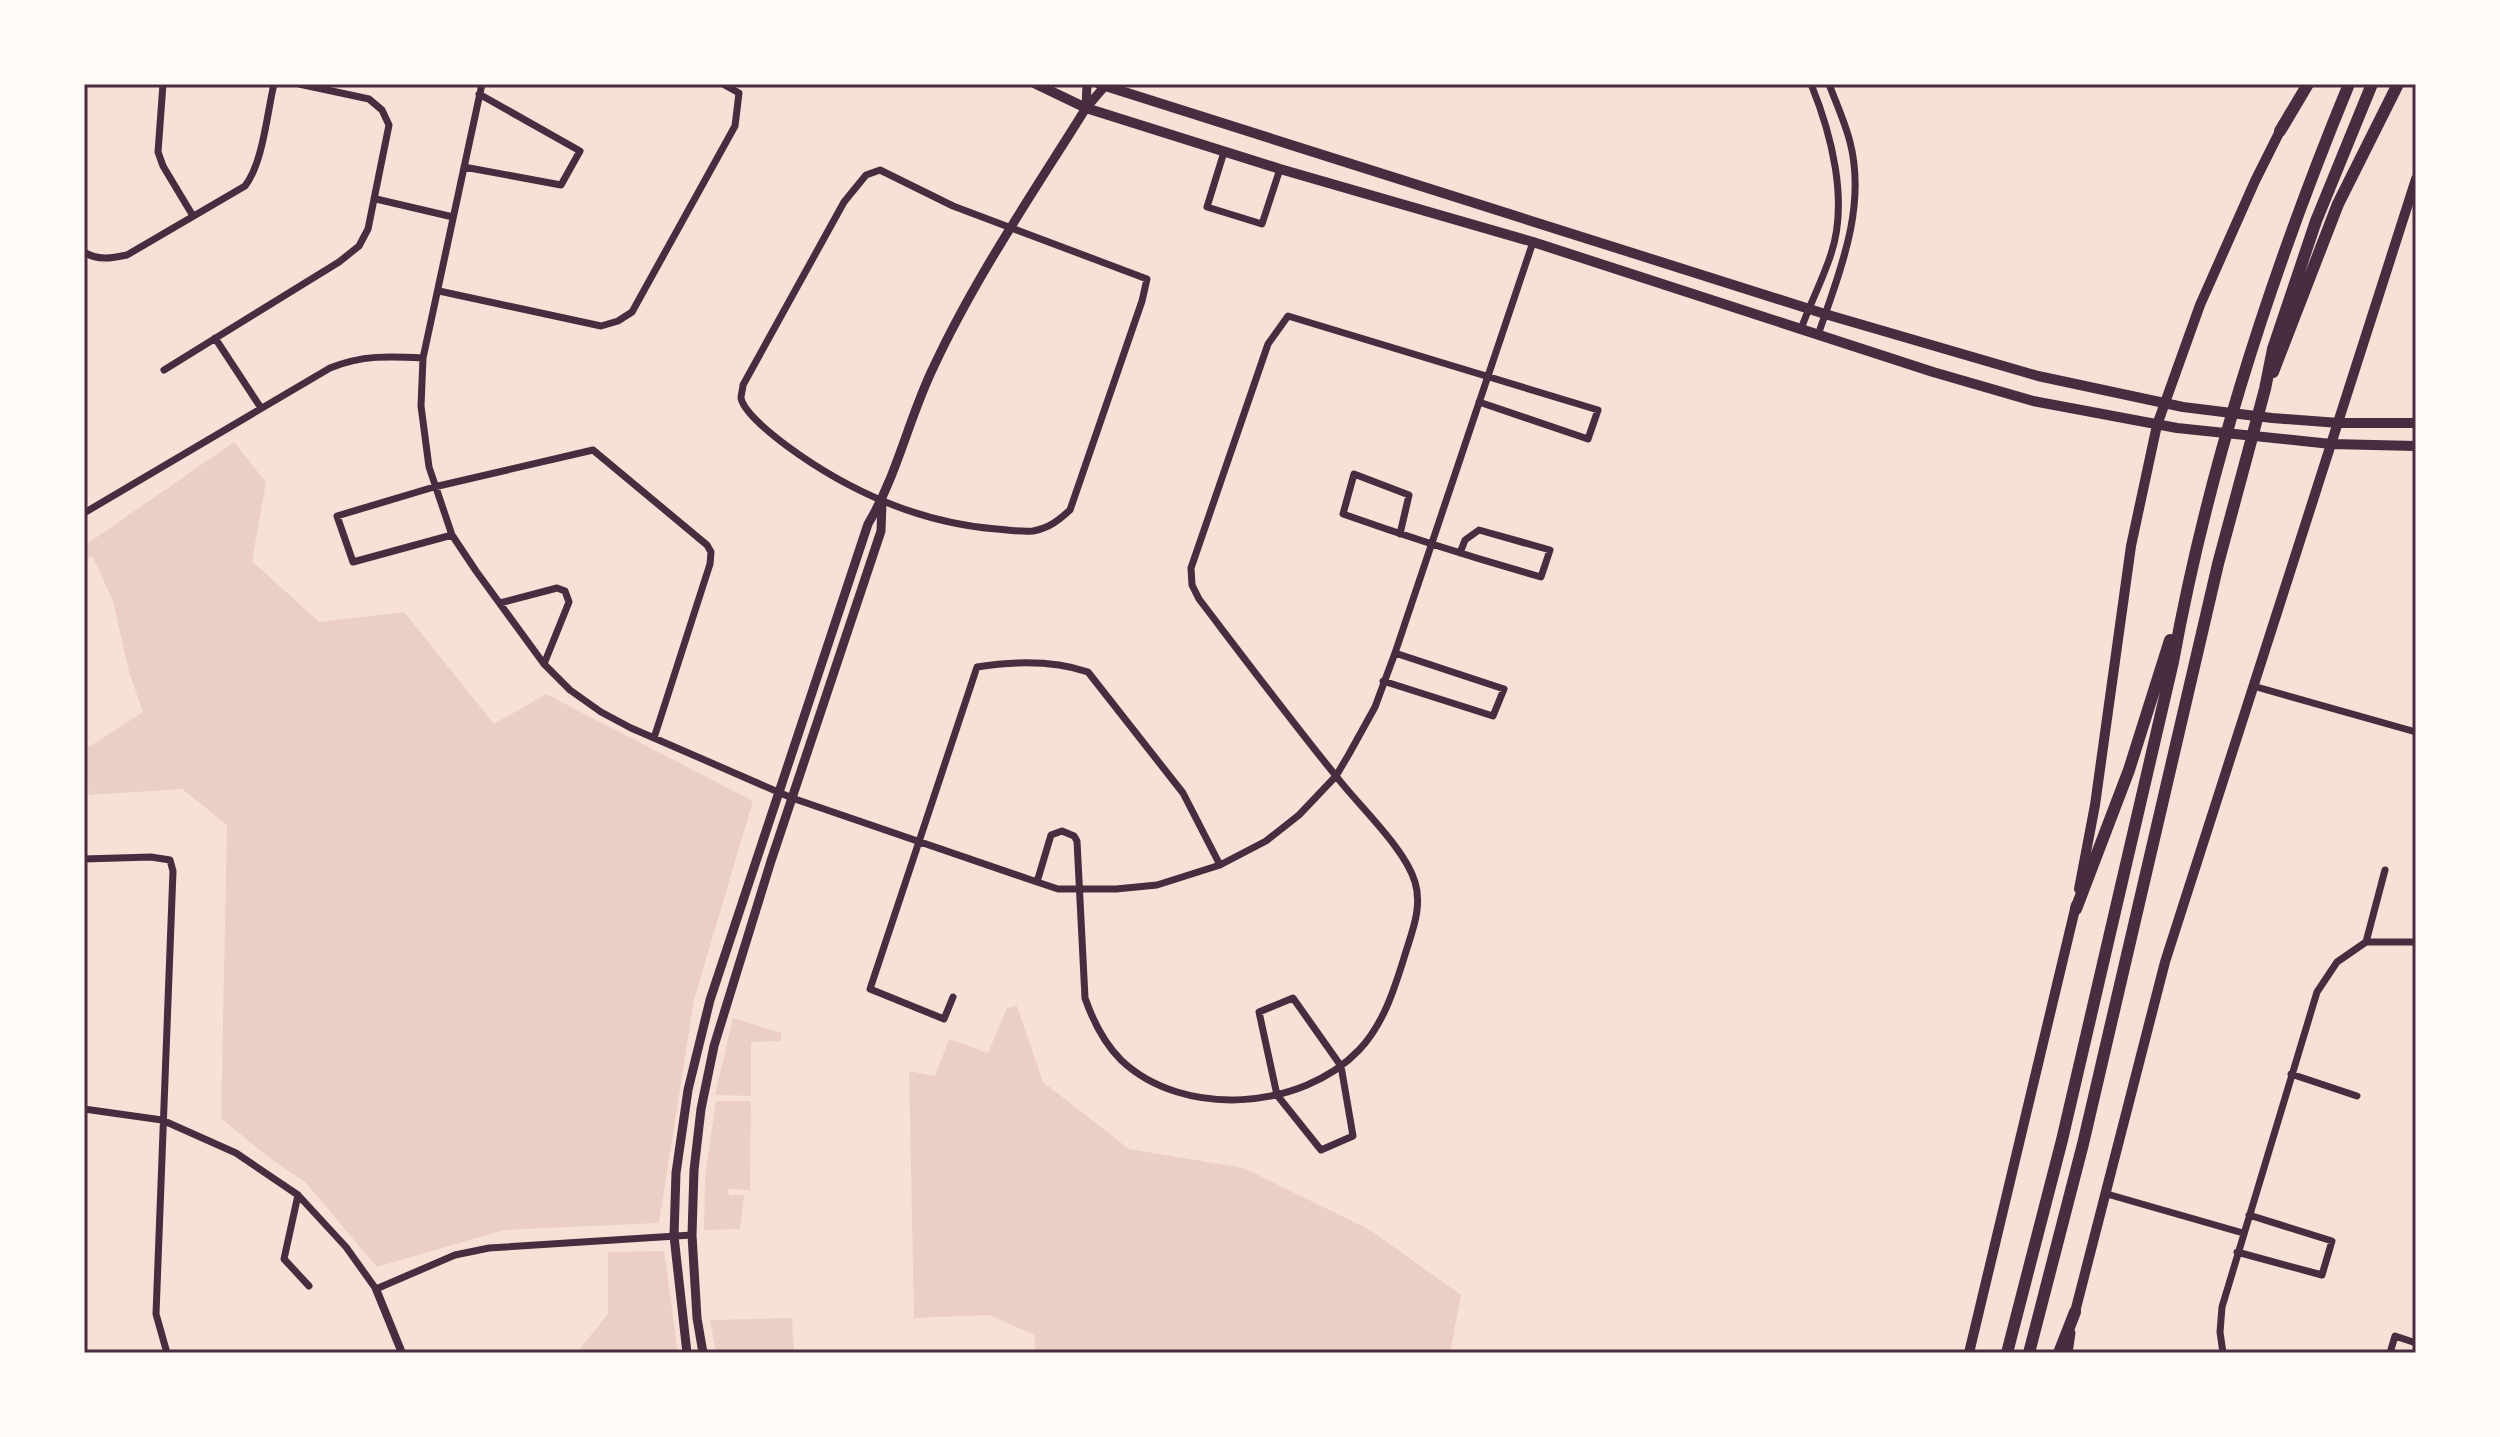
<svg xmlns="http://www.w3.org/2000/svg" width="2500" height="1437" viewBox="0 0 2500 1437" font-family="Inter,sans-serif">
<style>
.green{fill:#ebcfc5}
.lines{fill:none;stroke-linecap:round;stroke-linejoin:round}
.minor{stroke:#4a2c40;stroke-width:7}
.tertiary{stroke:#4a2c40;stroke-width:8}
.secondary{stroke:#4a2c40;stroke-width:9}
.primary{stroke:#4a2c40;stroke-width:10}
.motorway{stroke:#4a2c40;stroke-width:12}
.neatline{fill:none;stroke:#4a2c40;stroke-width:3}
</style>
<rect width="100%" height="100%" fill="#f7e1d7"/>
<path class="green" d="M 234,442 L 266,482 L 252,561 L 319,622 L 404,612 L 494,724 L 546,694 L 753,801 L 694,1000 L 659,1223 L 504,1230 L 377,1267 L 305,1182 L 267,1156 L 221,1118 L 227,825 L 182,789 L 89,795 L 84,750 L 143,712 L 129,672 L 113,601 L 93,557 L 84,557 L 84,546 Z
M 1017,1006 L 1043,1082 L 1129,1149 L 1244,1168 L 1370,1230 L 1461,1295 L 1450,1353 L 1036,1353 L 1034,1335 L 989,1315 L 914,1318 L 909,1071 L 935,1076 L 949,1039 L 988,1053 L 1007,1008 Z
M 733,1018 L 781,1033 L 781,1041 L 751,1042 L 751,1096 L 715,1095 Z
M 716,1101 L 751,1101 L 750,1190 L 728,1189 L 729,1195 L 744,1195 L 740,1229 L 704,1230 L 705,1177 Z
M 664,1251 L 678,1353 L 582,1353 L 581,1347 L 608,1314 L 608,1252 Z
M 792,1318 L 794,1353 L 716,1353 L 710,1320 Z"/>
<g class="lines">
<path class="minor" d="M 163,84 L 158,152 L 163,166 L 193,216
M 482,84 L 423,358 L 421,406 L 429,467 L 452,535 L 476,571 L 544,664 L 570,690 L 601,712 L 631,728 L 792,798 L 1037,882 L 1058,889 L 1116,889 L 1157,885 L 1220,865 L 1266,841 L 1299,815 L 1336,776 L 1349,754 L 1375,707 L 1395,653 L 1533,242
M 1224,152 L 1207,207 L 1262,224 L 1280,169
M 464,167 L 561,185 L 580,151 L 479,94
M 880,170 L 953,206 L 1147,279 L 1142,301 L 1070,510 C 1058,521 1049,528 1033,531 C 1021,532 1008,530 996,529 C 920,523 848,491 787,446 C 775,437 744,413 741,398 C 741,394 743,389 743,385 L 844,202 L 866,175 Z
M 376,199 L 453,217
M 84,252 C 97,261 113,258 127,255 L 245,186 C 263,163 267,113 274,84
M 439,291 L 601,326 L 618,321 L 632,312 L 735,126 L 739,93 L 723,84
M 1801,329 C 1810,304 1823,279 1831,254 C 1849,201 1831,133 1811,84
M 1818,335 C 1839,273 1867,208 1850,142 C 1845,122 1836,103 1829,84
M 215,338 L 261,408
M 164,370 L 339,262 L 359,246 L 368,229 L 389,125 L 382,110 L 369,99 L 299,84
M 84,513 L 330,368 C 362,355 389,356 423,358
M 1400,534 L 1409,495 L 1354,474 L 1343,514 C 1408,537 1474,558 1541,577 L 1550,550 L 1479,530 L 1465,540 L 1460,553
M 452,535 L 353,562 L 337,516 L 434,487 L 593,450 L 707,545 L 711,552 L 710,564 L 654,738
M 500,603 L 557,588 L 565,591 L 569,602 L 544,664
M 1383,681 L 1493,716 L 1504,689 L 1395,653
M 2253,686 L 2416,732
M 84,859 L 151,857 L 170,860 L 173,871 L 156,1314 L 167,1353
M 1037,882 L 1051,835 L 1062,831 L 1074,836 L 1077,841 L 1085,998 C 1093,1021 1104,1043 1121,1060 C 1183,1119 1302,1110 1359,1050 C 1383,1025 1394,990 1404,958 C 1411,934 1423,908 1415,882 C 1405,848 1358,805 1336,776 C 1289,718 1244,658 1199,599 L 1192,585 L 1191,568 L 1268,344 L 1288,316 L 1598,410 L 1588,439 L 1479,402
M 2366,942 L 2385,870
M 2366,942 L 2416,942
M 953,997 L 944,1019 L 870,989 L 977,667 C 1015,661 1052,660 1088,672 L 1183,793 L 1220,865
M 1293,998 L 1341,1066 L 1353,1136 L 1321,1150 L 1277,1095 L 1259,1012 Z
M 2291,1074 L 2357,1096
M 84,1109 L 162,1120 L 236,1153 L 298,1195 L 346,1247 L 376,1289 L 455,1255 L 489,1248 L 692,1235
M 2107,1194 L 2243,1233
M 298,1195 L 284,1259 L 309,1286
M 2237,1252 L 2322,1275 L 2332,1241 L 2249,1215
M 2223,1353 L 2220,1332 L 2222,1307 L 2317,992 L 2337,962 L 2366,942
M 2390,1353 L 2395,1336 L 2416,1343"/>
<path class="tertiary" d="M 376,1289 L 402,1353"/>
<path class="secondary" d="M 1086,108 L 1087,84
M 687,1353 L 674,1236 L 676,1173 L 688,1090 L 710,1000 L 868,524 C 897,476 909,417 934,366 C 976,276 1033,193 1086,108 L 1105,86
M 703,1353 L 697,1318 L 692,1235 L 694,1170 L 701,1109 L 714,1046 L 771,861 L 881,531 L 882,503
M 2068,1353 L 2071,1333"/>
<path class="primary" d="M 1036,84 L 1086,108 L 1280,169 L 1533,242 L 1933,372 L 2033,401 L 2177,428 L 2331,444 L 2416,446
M 1099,84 L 1825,314 L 2038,376 L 2183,407 L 2272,418 L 2339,423 L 2416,423
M 2079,889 L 2095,805 L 2131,546 L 2157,425 L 2200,305 L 2255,181 L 2280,131
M 2075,1312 L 2165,962 L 2416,179
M 1969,1353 L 2076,905"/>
<path class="motorway" d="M 2280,131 L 2308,84
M 2273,372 L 2338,204 L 2398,84
M 2076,909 L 2129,770 L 2170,640
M 2007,1353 L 2062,1140 L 2173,662 C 2209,463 2272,271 2349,84
M 2029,1353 L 2083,1144 L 2218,564 L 2265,389 L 2273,349 L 2316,221 L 2372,84
M 2059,1353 L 2075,1312"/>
</g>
<rect width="2500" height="1437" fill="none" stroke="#fffaf5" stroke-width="172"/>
<rect x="86" y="86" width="2328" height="1265" class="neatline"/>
</svg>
